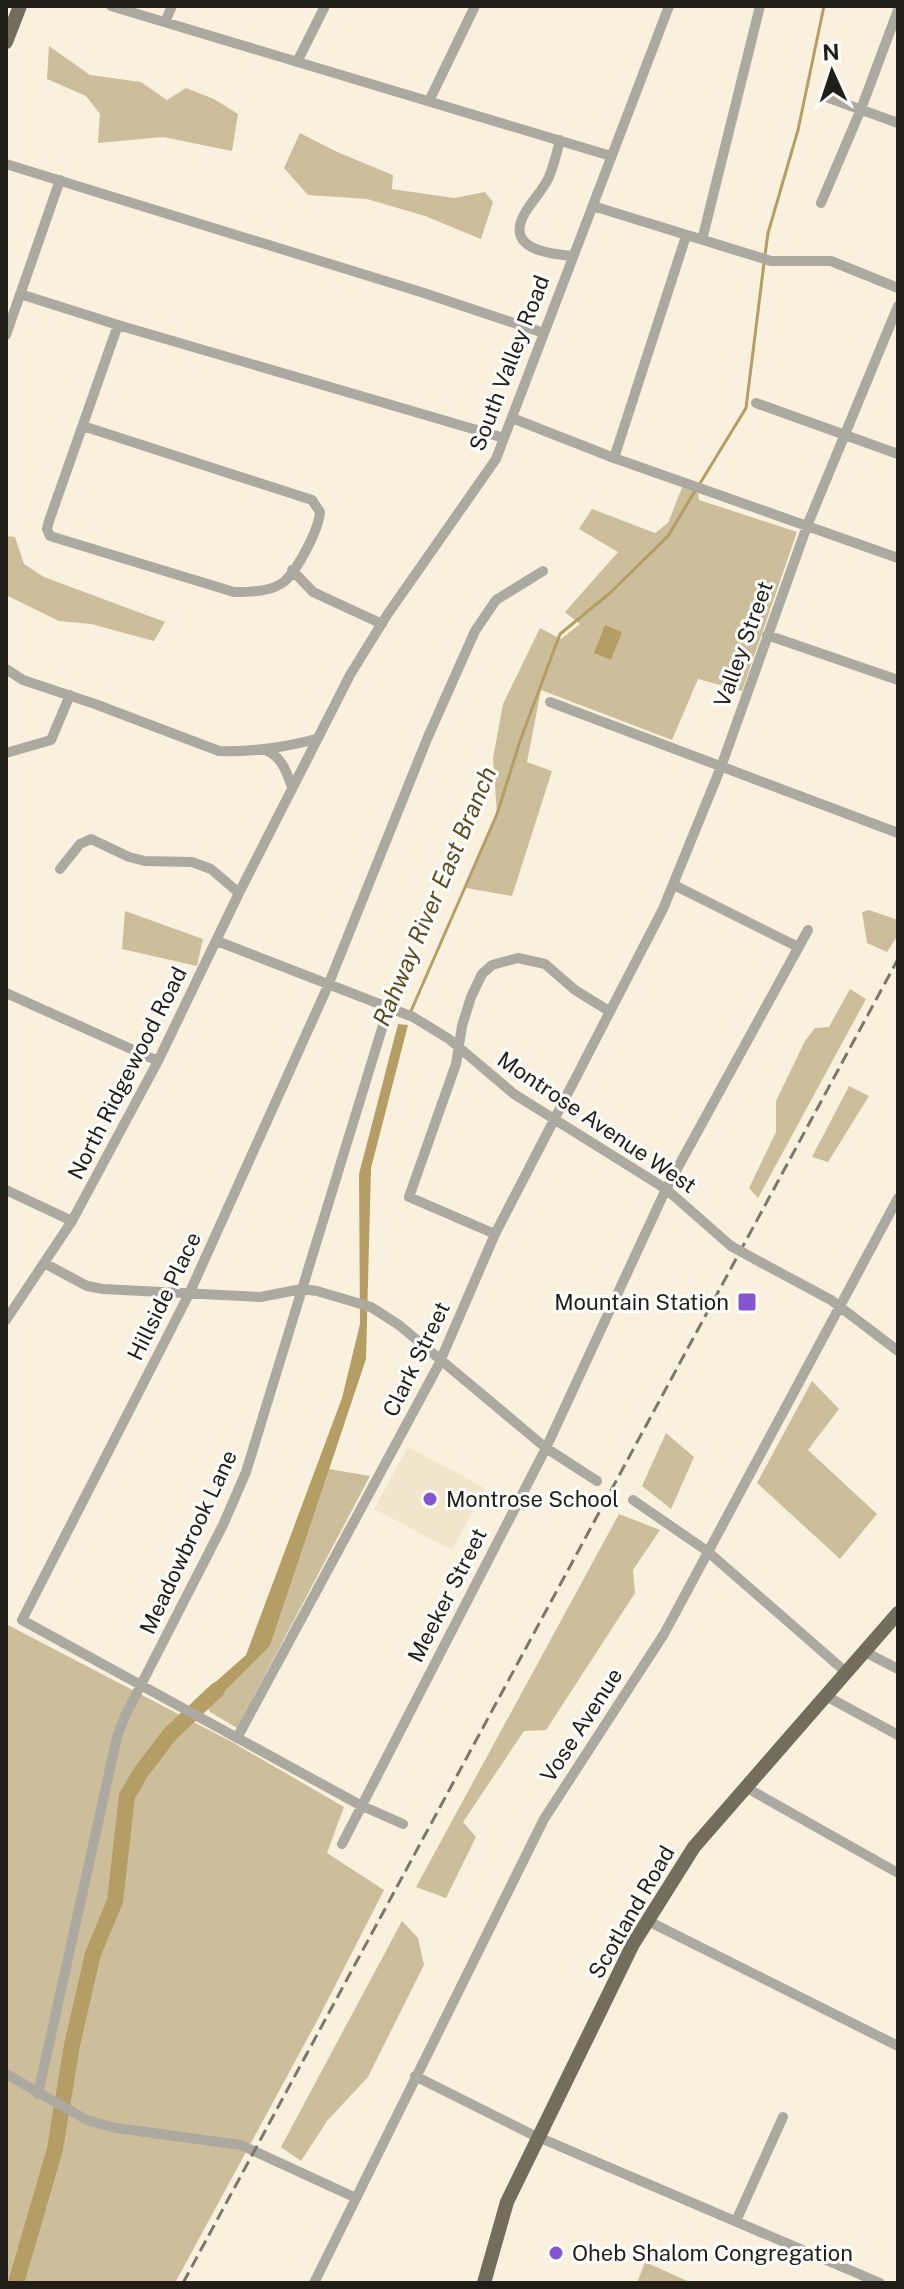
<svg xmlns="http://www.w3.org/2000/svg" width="904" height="2289" viewBox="0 0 904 2289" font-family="'Public Sans',sans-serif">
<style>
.built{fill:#f1e6cb}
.green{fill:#ccbe9b}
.water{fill:#b59e65}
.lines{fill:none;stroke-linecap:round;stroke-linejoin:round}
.stream{stroke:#b59e65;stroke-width:3}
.river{stroke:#b59e65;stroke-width:16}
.minor{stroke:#aca9a0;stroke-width:10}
.major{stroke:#736d5e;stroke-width:14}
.rail{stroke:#7c776a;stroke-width:3;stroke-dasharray:12 6;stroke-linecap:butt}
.minor-bridge{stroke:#aca9a0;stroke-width:10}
.poi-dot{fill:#8455cd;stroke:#fff;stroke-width:3}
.labels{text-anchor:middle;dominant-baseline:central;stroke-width:6;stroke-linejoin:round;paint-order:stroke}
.street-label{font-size:22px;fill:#211e17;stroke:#fff}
.poi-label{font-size:22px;fill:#211e17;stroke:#fff;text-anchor:start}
.water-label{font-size:24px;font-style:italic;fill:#5d4b1f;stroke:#fff}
</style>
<rect width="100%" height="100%" fill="#f9f1dd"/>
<path class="built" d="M 408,1447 L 485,1488 L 452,1550 L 374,1509 Z"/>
<path class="green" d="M 49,46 L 90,75 L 141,82 L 167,100 L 186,88 L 214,99 L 238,114 L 232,151 L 163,137 L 98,143 L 100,114 L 86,96 L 47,79 Z
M 300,133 L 337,152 L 393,175 L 392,189 L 454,198 L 485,192 L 493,202 L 481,239 L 425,216 L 367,199 L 308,195 L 284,168 Z
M 683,485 L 698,492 L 699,500 L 797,532 L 742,691 L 698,679 L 672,740 L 541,690 L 527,762 L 552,771 L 512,896 L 466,888 L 497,814 L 493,758 L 503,704 L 540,628 L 561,639 L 580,624 L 565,612 L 618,552 L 579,529 L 592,509 L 655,533 L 668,523 Z
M 6,536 L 15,537 L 24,564 L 44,577 L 165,622 L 154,641 L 91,624 L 59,621 L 6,595 Z
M 869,910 L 898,920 L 898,935 L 887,952 L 867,943 L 862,912 Z
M 125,911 L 203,939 L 197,966 L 122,949 Z
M 850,989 L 866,999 L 758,1198 L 749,1188 L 776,1132 L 776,1101 L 805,1041 L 815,1028 L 829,1027 Z
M 849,1086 L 869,1096 L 828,1162 L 812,1157 Z
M 812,1381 L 839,1409 L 808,1450 L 877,1514 L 840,1559 L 757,1483 Z
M 666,1433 L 694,1457 L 671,1509 L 642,1486 Z
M 329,1469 L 370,1476 L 237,1728 L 210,1712 L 208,1708 L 270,1646 Z
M 619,1514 L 660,1530 L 633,1570 L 635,1593 L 546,1730 L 524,1731 L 463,1822 L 476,1837 L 446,1898 L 416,1887 Z
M 6,1624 L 232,1742 L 344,1807 L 327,1853 L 384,1890 L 317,2021 L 175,2283 L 6,2283 Z
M 402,1921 L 418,1938 L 424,1965 L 368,2077 L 327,2121 L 301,2161 L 281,2147 Z
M 645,2262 L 692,2283 L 693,2283 L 637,2283 Z"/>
<path class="water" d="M 605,625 L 622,632 L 611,660 L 594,653 Z
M 398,1024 L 408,1025 L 371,1168 L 366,1359 L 270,1646 L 208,1708 L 194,1701 L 246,1655 L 342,1398 L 360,1324 L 359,1174 Z"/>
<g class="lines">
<path class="stream" d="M 765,255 L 768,233 L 798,130 L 824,6
M 699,485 L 746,408 L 764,263
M 411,1011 L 497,814 L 520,741 L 560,634 L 610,593 L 668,536 L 695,491"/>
<path class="river" d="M 16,2283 L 55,2149 L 72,2045 L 93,1954 L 115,1901 L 127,1796 L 141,1772 L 170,1734 L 217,1690"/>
<path class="minor" d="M 111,6 L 611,156
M 165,22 L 172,6
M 297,62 L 325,6
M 826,97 L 898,123
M 429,101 L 475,6
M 560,140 C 557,152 554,165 549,177 C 543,190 532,201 525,213 C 504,249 549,254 572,256
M 6,164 L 424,293 L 544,333
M 821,203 L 861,109 L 898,10
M 593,206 L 771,261 L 831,261 L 898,288
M 702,240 L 760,6
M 20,294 L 118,325 L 504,438
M 6,335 L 60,180
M 756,403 L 898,454
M 512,418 L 614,458 L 898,558
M 83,426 L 312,500 L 320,512 C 319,529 298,569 285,581 C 272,592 250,592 234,592 L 50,536 L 47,529 L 49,521 L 118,325
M 614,458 L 686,236
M 292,570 L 313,592 L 382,624
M 767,635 L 898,680
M 6,669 L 23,680 L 95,704 L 219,751 C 250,752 286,747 316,739
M 550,702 L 898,833
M 263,749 C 281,755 286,770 292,787
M 6,753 L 51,740 L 70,695
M 60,869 L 80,844 L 91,839 L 129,857 L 145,861 L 192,862 L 211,869 L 239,893
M 674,885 L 798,947
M 217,941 L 413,1017 L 449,1039 L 514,1094 L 666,1189 L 731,1246
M 6,993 L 158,1061
M 6,1190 L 72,1221
M 495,1234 L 409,1197 L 456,1064 L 462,1026 L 471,997 L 482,974 L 492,965 L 518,958 L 545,964 L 575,990 L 609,1011
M 44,1263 L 87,1286 L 103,1289 L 260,1297 L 302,1289 L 317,1291 L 371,1307 L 399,1325 L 546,1448 L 597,1481
M 762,1263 L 831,1300 L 898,1351
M 6,1320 L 72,1221 L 158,1061 L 239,893 L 350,675 L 387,615 L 496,459 L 669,6
M 633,1500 L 707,1551 L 847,1673
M 865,1652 L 898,1669
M 826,1696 L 898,1735
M 237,1738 L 438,1366 L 495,1234 L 663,909 L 721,767 L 807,526 L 898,306
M 747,1788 L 898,1873
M 403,1824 L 360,1805 L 22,1620 L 189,1294 L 327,988 L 427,739 L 475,631 L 496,600 L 543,571
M 342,1844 L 546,1448 L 666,1189 L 808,930
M 646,1920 L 898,2046
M 6,2074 L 87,2120 L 116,2128 L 241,2145 L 356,2198
M 415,2076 L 531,2134 L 880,2283
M 38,2094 L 117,1737 L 125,1716 L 223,1525 L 246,1472 L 388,1009
M 736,2221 L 783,2117
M 314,2283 L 544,1819 L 664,1634 L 898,1198"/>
<path class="major" d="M 6,42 L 20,6
M 484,2283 L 507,2202 L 633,1944 L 694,1847 L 898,1613"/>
<path class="rail" d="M 183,2283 L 898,959"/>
<path class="minor-bridge" d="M 731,1246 L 762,1263"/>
</g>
<g class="poi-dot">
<rect x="737" y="1292" width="20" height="20" rx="4"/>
<circle cx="430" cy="1499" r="8"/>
<circle cx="556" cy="2253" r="8"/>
</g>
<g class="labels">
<g class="street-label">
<text transform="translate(509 363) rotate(-69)">South Valley Road</text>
<text transform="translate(743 644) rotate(-70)">Valley Street</text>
<text transform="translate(127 1073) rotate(-63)">North Ridgewood Road</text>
<text transform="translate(597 1122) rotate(34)">Montrose Avenue West</text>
<text transform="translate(164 1296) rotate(-64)">Hillside Place</text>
<text transform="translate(416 1359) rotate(-64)">Clark Street</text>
<text transform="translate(188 1542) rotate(-65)">Meadowbrook Lane</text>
<text transform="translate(447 1595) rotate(-63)">Meeker Street</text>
<text transform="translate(581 1725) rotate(-57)">Vose Avenue</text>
<text transform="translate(631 1912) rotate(-60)">Scotland Road</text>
</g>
<g class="poi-label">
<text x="729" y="1302" text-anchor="end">Mountain Station</text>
<text x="446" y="1499">Montrose School</text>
<text x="572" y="2253">Oheb Shalom Congregation</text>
</g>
<g class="water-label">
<text transform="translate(434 896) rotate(-67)">Rahway River East Branch</text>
</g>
</g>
<rect width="904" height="2289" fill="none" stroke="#211e17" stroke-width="16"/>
<g transform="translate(832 72) rotate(357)" stroke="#ffffff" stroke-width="6" paint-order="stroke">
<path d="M0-6L14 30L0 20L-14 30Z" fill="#211e17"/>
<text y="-12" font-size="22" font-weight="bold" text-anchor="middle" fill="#211e17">N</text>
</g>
</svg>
